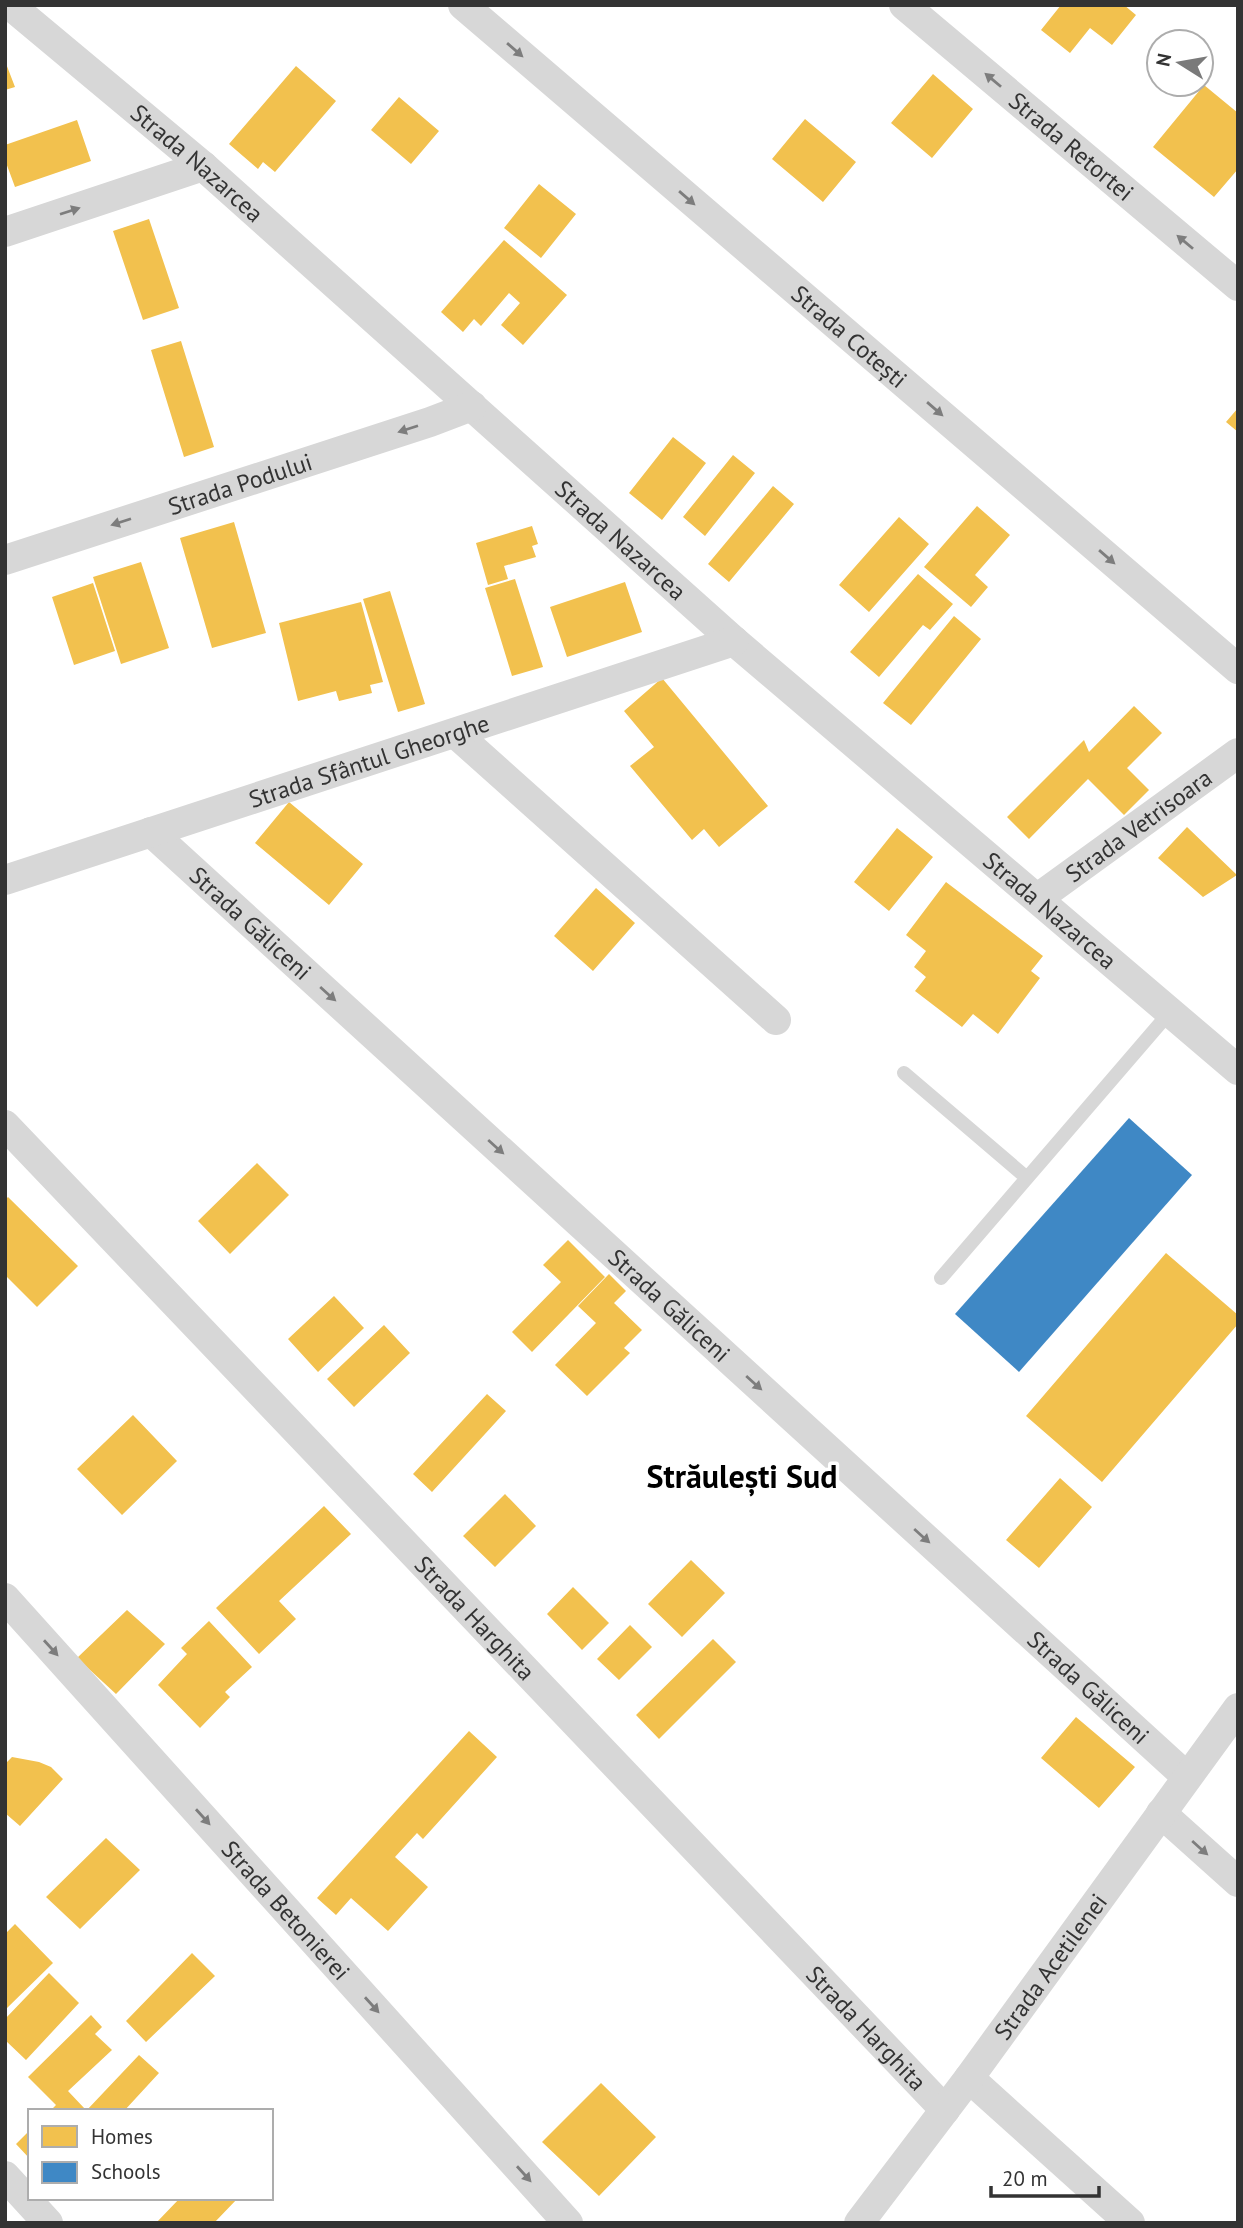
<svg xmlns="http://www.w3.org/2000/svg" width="1243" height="2228" viewBox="0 0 1243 2228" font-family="'PT Sans',sans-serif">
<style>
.homes{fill:#f2c14e}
.schools{fill:#3f88c5}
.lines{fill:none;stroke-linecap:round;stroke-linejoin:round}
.lane{stroke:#d7d7d7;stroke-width:14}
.street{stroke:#d7d7d7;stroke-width:30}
.oneway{fill:#7d7d7d}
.labels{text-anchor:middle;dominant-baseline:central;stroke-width:7;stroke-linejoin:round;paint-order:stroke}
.street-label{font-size:24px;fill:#333;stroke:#fff}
.district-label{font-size:32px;font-weight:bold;fill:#000;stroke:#fff}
</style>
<rect width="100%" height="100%" fill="#fff"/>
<path class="homes" d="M 1061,5 L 1124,5 L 1136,15 L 1112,45 L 1090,28 L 1070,53 L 1041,30 Z
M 5,61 L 15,87 L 5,90 Z
M 296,66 L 336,101 L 275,172 L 263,162 L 258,169 L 229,144 Z
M 933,74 L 973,109 L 932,158 L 891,123 Z
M 1204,85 L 1238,113 L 1238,169 L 1214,197 L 1153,147 Z
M 399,97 L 439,131 L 411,164 L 371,130 Z
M 805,119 L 856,162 L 823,202 L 772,159 Z
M 77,120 L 91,161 L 15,187 L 5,160 L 5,145 Z
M 539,184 L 576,214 L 541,258 L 504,228 Z
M 149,219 L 179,308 L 143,320 L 113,231 Z
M 504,240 L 567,295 L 523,345 L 501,325 L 520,303 L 509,293 L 481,326 L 474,319 L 463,332 L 441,312 Z
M 181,341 L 214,447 L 184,457 L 151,350 Z
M 1238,408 L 1238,432 L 1226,422 Z
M 673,437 L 706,463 L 662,520 L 629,493 Z
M 733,455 L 755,473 L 705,536 L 683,517 Z
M 773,486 L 794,504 L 729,582 L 708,564 Z
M 977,506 L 1010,535 L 975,575 L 988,587 L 971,607 L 924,567 Z
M 899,517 L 929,544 L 869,612 L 839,585 Z
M 234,522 L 266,633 L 212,648 L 180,538 Z
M 532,526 L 538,544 L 532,546 L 536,557 L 504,566 L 508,579 L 488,585 L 476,543 Z
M 141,562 L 169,648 L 121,664 L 93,577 Z
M 918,574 L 953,604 L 930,630 L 923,625 L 879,677 L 850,652 Z
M 515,579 L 543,667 L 512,676 L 485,588 Z
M 625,582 L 642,632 L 567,657 L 550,607 Z
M 93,583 L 115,651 L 74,665 L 52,597 Z
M 390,591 L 425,704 L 398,712 L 363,599 Z
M 361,602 L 383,682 L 370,685 L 372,693 L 339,701 L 336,691 L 298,701 L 279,623 Z
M 954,616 L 981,639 L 911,725 L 883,703 Z
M 662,678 L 768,806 L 719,847 L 704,829 L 692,840 L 630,766 L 654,747 L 624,711 Z
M 1134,706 L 1162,733 L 1127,768 L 1149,790 L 1124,815 L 1088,779 L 1029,839 L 1007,817 L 1084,740 L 1089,752 Z
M 289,802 L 363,864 L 329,905 L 255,843 Z
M 1187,827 L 1237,875 L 1203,897 L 1158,858 Z
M 897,828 L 933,857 L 889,911 L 854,882 Z
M 946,882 L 1043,956 L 1031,971 L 1040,978 L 998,1034 L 973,1014 L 962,1027 L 915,991 L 926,977 L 914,967 L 926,951 L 906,935 Z
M 596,888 L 635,923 L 593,971 L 554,936 Z
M 257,1163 L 289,1195 L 230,1254 L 198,1221 Z
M 8,1197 L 78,1266 L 37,1307 L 5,1275 L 5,1200 Z
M 568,1240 L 605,1277 L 532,1352 L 512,1332 L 561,1282 L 543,1265 Z
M 1166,1253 L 1238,1315 L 1238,1324 L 1102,1482 L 1026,1416 Z
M 609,1274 L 626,1291 L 614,1303 L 642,1330 L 624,1348 L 630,1353 L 587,1396 L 555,1365 L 596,1323 L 578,1306 Z
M 334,1296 L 364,1328 L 318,1372 L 288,1339 Z
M 384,1325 L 410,1353 L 354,1407 L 327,1379 Z
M 487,1394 L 506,1411 L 432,1492 L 413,1474 Z
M 133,1415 L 177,1461 L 122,1515 L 77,1469 Z
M 1060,1478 L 1092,1507 L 1039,1568 L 1006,1540 Z
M 505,1494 L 536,1526 L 495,1567 L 463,1536 Z
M 324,1506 L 351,1534 L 279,1601 L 296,1619 L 259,1654 L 216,1608 Z
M 691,1560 L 725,1593 L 682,1637 L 648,1604 Z
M 573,1587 L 609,1623 L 582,1650 L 547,1614 Z
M 127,1610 L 165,1644 L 116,1694 L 77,1658 Z
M 209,1621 L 252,1667 L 225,1692 L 230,1697 L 200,1728 L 158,1685 L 187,1654 L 181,1648 Z
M 630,1625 L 652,1647 L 619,1680 L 597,1659 Z
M 713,1639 L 736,1662 L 659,1739 L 636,1715 Z
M 1076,1717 L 1135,1767 L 1099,1808 L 1041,1758 Z
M 469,1731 L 497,1757 L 423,1839 L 417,1833 L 395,1857 L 428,1887 L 388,1931 L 351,1898 L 336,1915 L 317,1898 Z
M 12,1757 L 39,1762 L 51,1767 L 63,1779 L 20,1826 L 5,1813 L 5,1764 Z
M 106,1838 L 140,1870 L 80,1929 L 46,1897 Z
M 15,1924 L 53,1963 L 5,2010 L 5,1934 Z
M 192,1953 L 215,1976 L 146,2042 L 126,2021 Z
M 49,1973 L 79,2003 L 26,2060 L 5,2040 L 5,2019 Z
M 91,2015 L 102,2027 L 95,2034 L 112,2050 L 68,2091 L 85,2109 L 82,2111 L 50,2111 L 56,2105 L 28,2077 Z
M 139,2055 L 159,2073 L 124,2111 L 86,2111 Z
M 601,2083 L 656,2137 L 599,2196 L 542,2142 Z
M 30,2130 L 30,2159 L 16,2144 Z
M 180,2198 L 238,2198 L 214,2223 L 156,2223 Z"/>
<path class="schools" d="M 1129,1118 L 1192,1175 L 1019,1372 L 955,1314 Z"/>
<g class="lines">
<path class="lane" d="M 904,1073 L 1027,1178
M 941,1278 L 1170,1012"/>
<g class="street">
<path id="s1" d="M 10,5 L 203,166 L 734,641 L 1238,1070"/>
<path id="s2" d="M 463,5 L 1238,669"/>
<path id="s3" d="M 904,5 L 1238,286"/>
<path d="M 5,232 L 203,166"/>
<path id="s4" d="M 5,560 L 430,422 L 472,406"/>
<path d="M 455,733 L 776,1020"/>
<path id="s5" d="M 151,832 L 1187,1777"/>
<path id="s6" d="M 5,880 L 734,641"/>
<path id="s7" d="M 1038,898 L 1238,753"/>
<path id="s8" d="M 5,1125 L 945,2110"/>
<path id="s9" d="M 5,1598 L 568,2223"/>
<path d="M 1161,1813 L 1238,1882"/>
<path d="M 969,2078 L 1130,2223"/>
<path d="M 5,2176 L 48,2223"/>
<path id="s10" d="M 859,2223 L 969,2078 L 1238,1708"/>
</g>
</g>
<defs><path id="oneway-solid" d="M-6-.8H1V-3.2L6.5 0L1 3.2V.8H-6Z" transform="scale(1.75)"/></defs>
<g class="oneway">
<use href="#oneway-solid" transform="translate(515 50) rotate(41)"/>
<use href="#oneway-solid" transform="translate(993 80) rotate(-140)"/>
<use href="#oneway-solid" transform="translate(687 198) rotate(41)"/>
<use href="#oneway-solid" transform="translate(70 211) rotate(-18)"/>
<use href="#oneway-solid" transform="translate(1185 242) rotate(-140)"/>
<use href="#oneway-solid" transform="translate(935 409) rotate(41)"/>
<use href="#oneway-solid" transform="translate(408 429) rotate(162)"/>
<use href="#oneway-solid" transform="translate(121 522) rotate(162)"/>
<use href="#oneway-solid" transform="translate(1107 557) rotate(41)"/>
<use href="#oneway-solid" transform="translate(328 994) rotate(42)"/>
<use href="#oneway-solid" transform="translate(496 1147) rotate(42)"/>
<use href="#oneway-solid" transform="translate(754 1383) rotate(42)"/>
<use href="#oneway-solid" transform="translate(922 1536) rotate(42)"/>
<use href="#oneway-solid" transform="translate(51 1648) rotate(48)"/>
<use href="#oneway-solid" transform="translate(203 1817) rotate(48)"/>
<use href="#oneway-solid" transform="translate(1200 1848) rotate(42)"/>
<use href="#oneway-solid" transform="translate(372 2005) rotate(48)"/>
<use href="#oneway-solid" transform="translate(524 2174) rotate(48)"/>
</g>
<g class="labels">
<g class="street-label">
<text stroke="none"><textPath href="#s3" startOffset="219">Strada Retortei</textPath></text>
<text stroke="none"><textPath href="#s1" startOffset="245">Strada Nazarcea</textPath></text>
<text stroke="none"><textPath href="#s2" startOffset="509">Strada Cotești</textPath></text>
<text stroke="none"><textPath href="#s4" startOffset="247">Strada Podului</textPath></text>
<text stroke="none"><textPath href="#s1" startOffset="812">Strada Nazarcea</textPath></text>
<text stroke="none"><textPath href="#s6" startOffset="383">Strada Sfântul Gheorghe</textPath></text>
<text stroke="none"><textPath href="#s7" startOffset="124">Strada Vetrisoara</textPath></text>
<text stroke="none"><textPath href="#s1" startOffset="1379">Strada Nazarcea</textPath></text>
<text stroke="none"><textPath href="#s5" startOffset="135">Strada Găliceni</textPath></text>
<text stroke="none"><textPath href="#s5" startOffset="702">Strada Găliceni</textPath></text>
<text stroke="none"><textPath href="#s8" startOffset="681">Strada Harghita</textPath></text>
<text stroke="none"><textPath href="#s5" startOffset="1269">Strada Găliceni</textPath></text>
<text stroke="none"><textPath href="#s9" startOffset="420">Strada Betonierei</textPath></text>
<text stroke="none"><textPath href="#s10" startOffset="320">Strada Acetilenei</textPath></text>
<text stroke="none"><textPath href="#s8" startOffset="1248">Strada Harghita</textPath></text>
</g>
<g class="district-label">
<text x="742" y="1476">Străulești Sud</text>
</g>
</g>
<rect width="1243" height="2228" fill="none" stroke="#333333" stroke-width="14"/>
<rect x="28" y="2109" width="245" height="91" fill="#ffffff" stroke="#adadad" stroke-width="2"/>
<rect x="42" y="2126" width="35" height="21" fill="#f2c14e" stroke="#adadad" stroke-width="2"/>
<text x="91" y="2144" font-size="21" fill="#333333">Homes</text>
<rect x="42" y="2162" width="35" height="21" fill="#3f88c5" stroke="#adadad" stroke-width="2"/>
<text x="91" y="2179" font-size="21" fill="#333333">Schools</text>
<g transform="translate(1180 63) rotate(281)"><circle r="33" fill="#ffffff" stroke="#adadad" stroke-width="2"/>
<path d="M0-5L12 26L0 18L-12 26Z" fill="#7a7a7a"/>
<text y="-10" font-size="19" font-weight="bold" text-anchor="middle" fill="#333333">N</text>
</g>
<path d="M991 2186v10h108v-10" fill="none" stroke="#333333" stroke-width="3.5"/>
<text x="1002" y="2186" font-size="21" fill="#333333" stroke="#ffffff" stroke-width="5" paint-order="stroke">20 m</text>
</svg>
